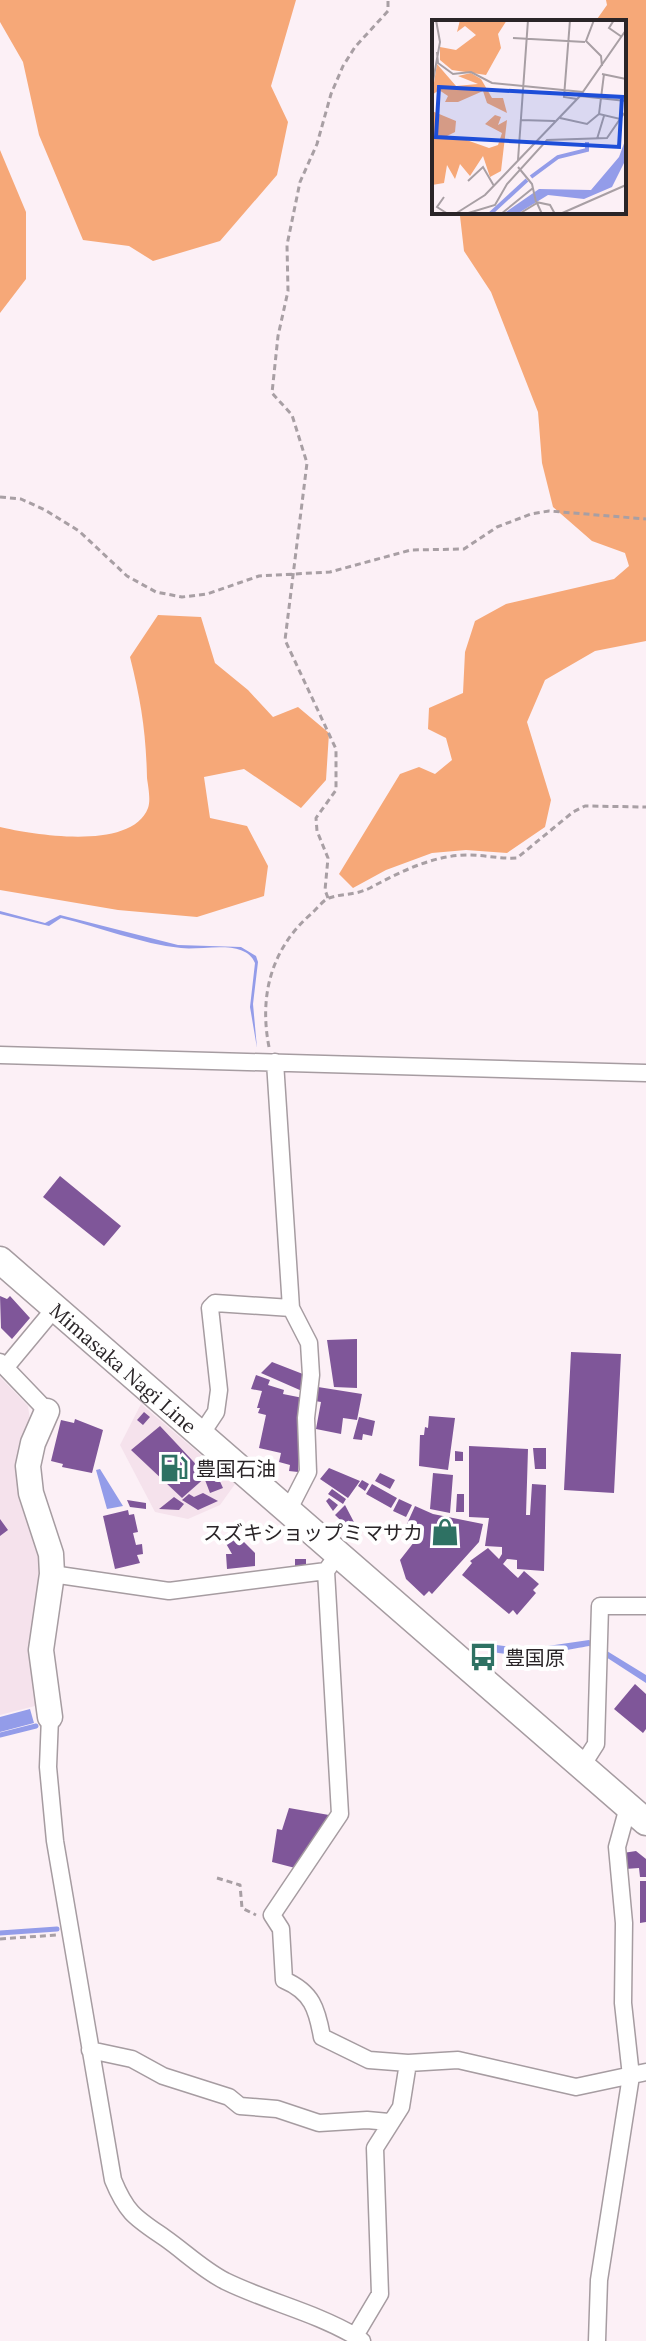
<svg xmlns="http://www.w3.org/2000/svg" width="646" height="2341" viewBox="0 0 646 2341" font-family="Lora,'Noto Sans JP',serif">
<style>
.built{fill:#f5e2ec}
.forest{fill:#f6a878}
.water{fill:#939ce9}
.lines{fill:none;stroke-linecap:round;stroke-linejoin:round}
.stream{stroke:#939ce9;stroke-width:5}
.building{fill:#7f5699}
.street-casing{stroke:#a69ca1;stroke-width:19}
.secondary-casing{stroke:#a69ca1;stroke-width:27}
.primary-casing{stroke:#a69ca1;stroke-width:29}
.path{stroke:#a89fa4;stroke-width:3;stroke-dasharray:6 4;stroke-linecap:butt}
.street{stroke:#fff;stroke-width:16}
.secondary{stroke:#fff;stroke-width:24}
.primary{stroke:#fff;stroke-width:26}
.labels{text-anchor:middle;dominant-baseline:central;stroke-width:8;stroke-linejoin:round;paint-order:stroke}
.street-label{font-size:20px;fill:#2a2528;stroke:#fff}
.poi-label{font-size:20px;fill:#2a2528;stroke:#fff;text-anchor:start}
.inset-river{fill:none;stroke:#939ce9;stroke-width:4}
.inset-road{fill:none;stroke:#a89fa4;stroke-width:2}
.view{fill:#1d4ed8;fill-opacity:0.15;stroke:#1d4ed8;stroke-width:4}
.inset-edge{fill:none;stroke:#2a2528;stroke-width:4}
</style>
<rect width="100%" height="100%" fill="#fcf0f6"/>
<path class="built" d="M 0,1377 L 28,1406 L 30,1421 L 19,1447 L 17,1471 L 44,1572 L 35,1706 L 0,1715 Z
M 141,1404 L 235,1484 L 220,1505 L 188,1519 L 155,1512 L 120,1445 Z"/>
<path class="forest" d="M 0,0 L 296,0 L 271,86 L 288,122 L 277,175 L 220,241 L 153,261 L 129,246 L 83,240 L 39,135 L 23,62 L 0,22 Z
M 606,0 L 646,0 L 646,641 L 595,651 L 545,680 L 527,722 L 551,800 L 545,827 L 507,853 L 466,850 L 432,853 L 386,870 L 353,888 L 339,874 L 400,774 L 419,767 L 435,774 L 452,760 L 446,738 L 428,729 L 429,708 L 463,693 L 465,652 L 475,621 L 506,604 L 614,579 L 629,566 L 625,553 L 592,541 L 553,507 L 542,463 L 538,412 L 491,292 L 464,251 L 460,216 L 460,212 L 624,212 L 624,22 L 595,22 L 607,5 Z
M 0,150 L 26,212 L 26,279 L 0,313 Z
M 158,615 L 201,617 L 215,663 L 248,690 L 273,717 L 298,707 L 329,733 L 326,780 L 301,808 L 244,769 L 204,777 L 210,818 L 247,826 L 268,866 L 264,896 L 197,917 L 118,910 L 0,890 L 0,827 C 34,835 132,851 148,808 C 151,800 148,786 147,778 C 146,732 141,701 130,657 Z"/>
<path class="water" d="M 0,911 L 45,923 L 60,915 L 178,945 L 241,947 L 256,956 L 258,962 L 253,1004 L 257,1048 L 250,1007 L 255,963 C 245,938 201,951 181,948 C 141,944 100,927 61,918 L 49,926 L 0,914 Z
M 100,1469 L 123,1506 L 107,1509 L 96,1470 Z
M 589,1640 L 646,1675 L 646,1683 L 589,1646 C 562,1651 494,1664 473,1642 L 527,1649 Z
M 30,1709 L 34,1723 L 0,1732 L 0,1717 Z"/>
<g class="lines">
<path class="stream" d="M 0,1735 L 36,1726
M 0,1933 L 57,1929"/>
</g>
<path class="building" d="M 60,1176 L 121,1226 L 104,1246 L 43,1197 Z
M 0,1296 L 7,1299 L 10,1296 L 30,1318 L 12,1339 L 1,1328 Z
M 357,1339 L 357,1388 L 334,1387 L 327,1340 Z
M 571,1352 L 621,1354 L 614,1493 L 564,1490 Z
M 272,1362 L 308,1376 L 302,1391 L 261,1373 Z
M 256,1375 L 270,1380 L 268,1385 L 284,1390 L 283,1394 L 303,1398 L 298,1472 L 289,1471 L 290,1465 L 279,1462 L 281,1453 L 259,1448 L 266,1415 L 258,1413 L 260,1408 L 257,1408 L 262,1391 L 251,1389 Z
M 318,1387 L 362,1394 L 357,1420 L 343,1418 L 341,1434 L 316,1429 L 321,1402 L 315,1401 Z
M 144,1412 L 150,1417 L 143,1425 L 137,1420 Z
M 429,1416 L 455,1418 L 448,1470 L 419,1466 L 420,1435 L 424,1435 L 425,1427 L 428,1428 Z
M 359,1417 L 375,1421 L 372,1436 L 363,1434 L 362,1440 L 353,1439 Z
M 75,1419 L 103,1430 L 92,1473 L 62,1467 L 63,1464 L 51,1461 L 61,1420 L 74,1423 Z
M 160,1426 L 207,1476 L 182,1498 L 131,1450 Z
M 469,1446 L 528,1449 L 526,1515 L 530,1515 L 532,1484 L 546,1485 L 544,1571 L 517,1569 L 517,1560 L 507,1559 L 503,1564 L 518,1578 L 524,1571 L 539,1584 L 533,1590 L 536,1593 L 517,1615 L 513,1610 L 509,1614 L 462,1575 L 472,1563 L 470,1561 L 488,1548 L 499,1559 L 502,1554 L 502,1547 L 485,1546 L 489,1518 L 469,1517 Z
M 533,1448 L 546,1448 L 546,1469 L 535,1469 Z
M 455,1451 L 463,1452 L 463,1461 L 455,1461 Z
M 329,1468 L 360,1481 L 348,1498 L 320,1479 Z
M 380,1473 L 395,1480 L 390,1489 L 375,1481 Z
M 433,1473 L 453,1475 L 450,1513 L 430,1509 Z
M 217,1475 L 223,1488 L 210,1493 L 205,1480 Z
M 362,1480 L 369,1484 L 365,1491 L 358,1486 Z
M 372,1484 L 397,1498 L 391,1508 L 366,1494 Z
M 332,1489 L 346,1499 L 343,1504 L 328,1494 Z
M 203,1493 L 218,1501 L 198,1510 L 182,1500 L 189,1494 L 194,1497 Z
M 457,1494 L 464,1494 L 464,1512 L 456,1512 Z
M 174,1497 L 184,1504 L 179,1510 L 159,1509 Z
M 329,1498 L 338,1505 L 333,1511 L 326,1501 Z
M 399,1499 L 412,1505 L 406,1517 L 393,1511 Z
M 127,1500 L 146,1503 L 146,1509 L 130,1507 Z
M 345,1505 L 356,1526 L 354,1529 L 359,1534 L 357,1536 L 335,1515 Z
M 415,1506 L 433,1514 L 483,1524 L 479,1542 L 432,1594 L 429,1591 L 424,1596 L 406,1579 L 400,1560 L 418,1537 L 406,1526 Z
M 128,1510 L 129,1515 L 134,1514 L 138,1532 L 133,1533 L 136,1545 L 142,1544 L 143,1554 L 137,1555 L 140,1563 L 115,1569 L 103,1516 Z
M 0,1519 L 8,1530 L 0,1536 Z
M 233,1531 L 255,1553 L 255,1566 L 227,1569 L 226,1554 L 232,1554 L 224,1540 Z
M 295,1559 L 306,1559 L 306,1567 L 295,1568 Z
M 635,1684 L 646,1694 L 646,1729 L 643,1733 L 614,1709 Z
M 289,1808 L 329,1815 L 299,1869 L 272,1862 L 277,1829 L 282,1830 Z
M 636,1851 L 646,1859 L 646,1877 L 640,1877 L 639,1868 L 625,1869 L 623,1853 Z
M 640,1881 L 646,1881 L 646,1922 L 640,1923 Z"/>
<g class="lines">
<defs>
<path id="street" d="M 0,1055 L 646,1073
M 275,1062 L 291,1308 L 309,1343 L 311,1375 L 306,1418 L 308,1472 L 289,1509
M 0,1362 L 47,1411
M 6,1367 L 55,1308
M 202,1433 L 216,1412 L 219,1390 L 210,1308 L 215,1303 L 291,1308
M 339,1553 L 326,1571 L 340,1814 L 272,1915 L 281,1929 L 284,1980 C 312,1992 317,2009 322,2037 L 369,2060 L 408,2063
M 52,1574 L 169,1591 L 326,1571
M 50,1717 L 48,1767 L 55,1841 L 113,2180 C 127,2214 136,2218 165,2238 C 185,2252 202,2269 225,2281 C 268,2302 314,2312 355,2336
M 582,1766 L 596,1744 L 600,1606 L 646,1606
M 90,2050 L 132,2059 L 163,2076 L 229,2097 L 240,2106 L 277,2109 L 319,2123 L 367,2120 L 389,2122
M 362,2341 L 355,2336 L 380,2294 L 375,2148 L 401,2107 L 408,2063 L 458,2060 L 576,2087 L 646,2072
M 597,2341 L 599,2280 L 631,2076 L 623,2003 L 624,1923 L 617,1847 L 628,1807"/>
<path id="secondary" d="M 47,1411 L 33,1443 L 28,1466 L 31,1493 L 51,1554 L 52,1574 L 41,1650 L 50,1717"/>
<g id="primary">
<path id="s1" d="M 0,1260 L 646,1822"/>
</g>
</defs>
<use href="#street" class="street-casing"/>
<use href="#secondary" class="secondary-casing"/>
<use href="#primary" class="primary-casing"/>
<path class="path" d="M 0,497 L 21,499 L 45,510 L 79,531 L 127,576 L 156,592 L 182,597 L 207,594 L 259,576 L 330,572 L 411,550 L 464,549 L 497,527 L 531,514 L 549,511 L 646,519
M 328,898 L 325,890 L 328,858 L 317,831 L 316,818 L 336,790 L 336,749 L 285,640 L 307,463 L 292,415 L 272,393 L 278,336 L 288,291 L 287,245 L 300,182 L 317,144 L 331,94 L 343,66 L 355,47 L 388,11 L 388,0
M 269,1047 C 259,996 271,949 311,914 C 316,910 323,900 329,898 C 343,893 353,896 370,888 C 400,872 433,855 468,855 C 485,855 500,859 517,858 L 573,812 L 585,806 L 646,807
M 217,1878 L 240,1885 L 242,1908 L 256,1915
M 0,1939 L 56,1935"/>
<use href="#street" class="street"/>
<use href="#secondary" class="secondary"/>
<use href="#primary" class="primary"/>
</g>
<defs>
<symbol id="fuel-bare" viewBox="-9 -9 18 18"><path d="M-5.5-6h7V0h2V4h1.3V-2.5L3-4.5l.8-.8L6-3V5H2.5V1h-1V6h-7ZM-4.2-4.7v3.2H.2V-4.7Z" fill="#2e7163" stroke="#fff" stroke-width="2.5" paint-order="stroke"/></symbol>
<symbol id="shop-bare" viewBox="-9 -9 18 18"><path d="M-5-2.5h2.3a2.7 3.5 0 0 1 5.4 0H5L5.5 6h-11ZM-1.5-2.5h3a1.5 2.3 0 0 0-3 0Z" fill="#2e7163" stroke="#fff" stroke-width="2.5" paint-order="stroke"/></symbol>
<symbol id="bus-bare" viewBox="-9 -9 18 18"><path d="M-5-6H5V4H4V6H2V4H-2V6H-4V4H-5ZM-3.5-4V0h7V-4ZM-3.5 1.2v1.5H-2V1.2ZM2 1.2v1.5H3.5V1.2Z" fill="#2e7163" stroke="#fff" stroke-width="2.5" paint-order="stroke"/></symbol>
</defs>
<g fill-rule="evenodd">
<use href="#fuel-bare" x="154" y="1448" width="40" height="40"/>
<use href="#shop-bare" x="425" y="1512" width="40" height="40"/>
<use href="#bus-bare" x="463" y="1637" width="40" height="40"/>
</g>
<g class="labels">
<g class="street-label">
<text stroke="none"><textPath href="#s1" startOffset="164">Mimasaka Nagi Line</textPath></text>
</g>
<g class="poi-label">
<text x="196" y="1468">豊国石油</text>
<text x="423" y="1532" text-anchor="end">スズキショップミマサカ</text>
<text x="505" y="1657">豊国原</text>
</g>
</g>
<g transform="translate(432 20)">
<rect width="194" height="194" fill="#fcf0f6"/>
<path d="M 28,0 L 75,0 L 66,14 L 69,28 L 54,55 L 20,50 L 8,40 L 8,27 L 24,30 L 44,15 L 33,6 L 25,12 ZM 5,44 L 24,66 L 46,64 L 26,56 L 39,53 L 49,59 L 60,78 L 71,78 L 75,93 L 55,83 L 51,71 L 26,82 L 13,82 L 16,76 L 7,70 L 0,75 ZM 0,91 L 24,101 L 23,112 L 9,119 L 26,117 L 57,128 L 66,125 L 70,113 L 53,104 L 63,95 L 69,97 L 66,105 L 75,100 L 69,151 L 58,157 L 51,136 L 38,156 L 28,144 L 23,159 L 15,145 L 12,163 L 0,165 Z" fill="#f6a878"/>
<path d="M 194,118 L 194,139 L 180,167 L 152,179 L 116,175 L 85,194 L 71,194 L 107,169 L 159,170 L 187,137 Z" fill="#939ce9"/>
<path class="inset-river" d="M 99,157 L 126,137 L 155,130 L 155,122M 58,194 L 95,160"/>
<path class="inset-road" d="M 138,0 L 132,77 L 145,79M 162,0 L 154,21 L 169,36 L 170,46M 182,0 L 177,8 L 190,17M 81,18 L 153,22M 5,32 L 6,43 L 21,54 L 39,52 L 60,63 L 151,72M 170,54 L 194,59M 172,54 L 167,94 L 188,99 L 194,91M 0,67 L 8,22 L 4,0M 148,76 L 194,81M 128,98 L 155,104 L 167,94M 88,100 L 123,101M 165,119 L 172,96M 86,140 L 96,0M 86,147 L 100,164 L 104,182M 36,161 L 51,147 L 62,166M 12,177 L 5,187 L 16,194M 104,182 L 118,185 L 123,194M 23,194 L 53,175 L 148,76 L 194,10M 33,194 L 63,185 L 75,164 L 115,120 L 175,118 L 188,99M 69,194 L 101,168M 87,194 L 105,183 L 110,194M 128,194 L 194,165"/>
<path class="view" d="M 7,67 L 190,77 L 187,127 L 4,117 Z"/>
<rect width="194" height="194" class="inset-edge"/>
</g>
</svg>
